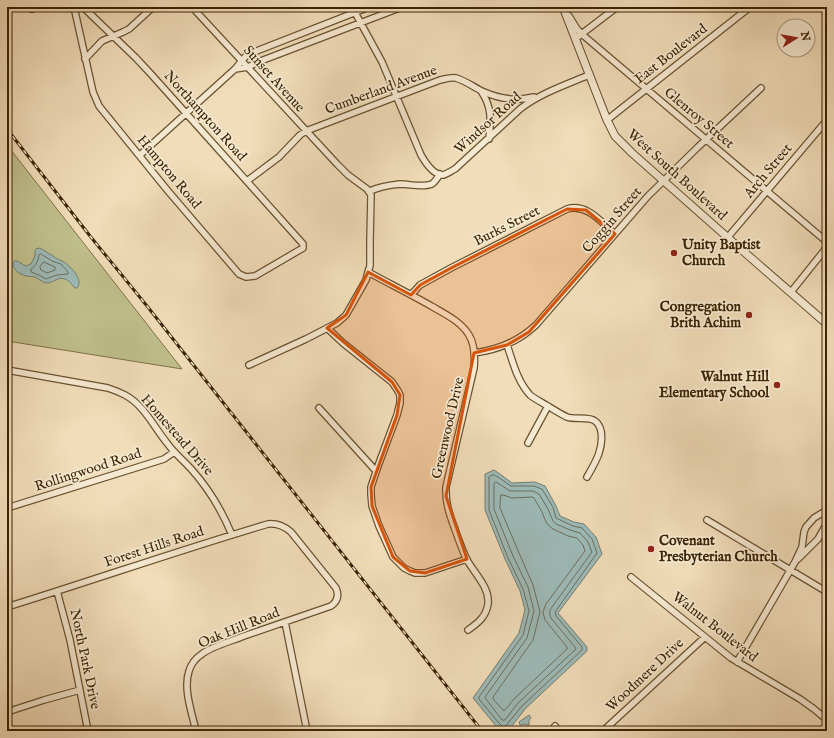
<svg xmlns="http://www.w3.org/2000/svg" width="834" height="738" viewBox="0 0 834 738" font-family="'IM FELL English',serif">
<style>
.green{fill:#bfbf8c;stroke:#7e7147}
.water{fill:#9dbab8;stroke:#767e6f}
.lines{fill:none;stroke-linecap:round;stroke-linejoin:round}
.shore{stroke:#6c6e5d;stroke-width:1}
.minor-casing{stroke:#695230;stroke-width:8}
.tertiary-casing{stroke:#695230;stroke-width:9}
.minor{stroke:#f6e9d2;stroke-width:5.5}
.tertiary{stroke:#f6e9d2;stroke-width:7}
.rail-casing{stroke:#3c2302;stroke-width:3}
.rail{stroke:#f6e9d2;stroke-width:1.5;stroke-dasharray:4.5;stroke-linecap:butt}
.marked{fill:#d7540b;fill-opacity:0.2;stroke:#d7540b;stroke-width:3;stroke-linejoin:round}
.poi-dot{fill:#8f2418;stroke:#f6e9d2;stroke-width:1.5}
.labels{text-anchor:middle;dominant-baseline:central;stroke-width:3.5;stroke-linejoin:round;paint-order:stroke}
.street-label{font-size:14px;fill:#3c2302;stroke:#f6e9d2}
.poi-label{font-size:14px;font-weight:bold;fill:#3c2302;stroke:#f6e9d2;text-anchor:start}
</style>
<rect width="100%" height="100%" fill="#f1ddb9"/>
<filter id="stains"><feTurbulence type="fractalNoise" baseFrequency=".005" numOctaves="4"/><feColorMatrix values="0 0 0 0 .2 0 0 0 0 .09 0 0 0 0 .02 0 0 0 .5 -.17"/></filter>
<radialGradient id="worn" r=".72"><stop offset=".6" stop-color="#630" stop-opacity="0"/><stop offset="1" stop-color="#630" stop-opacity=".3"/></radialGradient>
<path class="green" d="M 7,145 L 182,369 L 7,341 Z"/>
<path class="water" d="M 39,248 C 44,250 48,253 53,256 C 56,259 61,260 64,262 C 71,267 84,280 77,288 L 75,288 C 72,285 69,280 65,279 C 59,276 53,283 47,283 C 43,283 39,279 35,277 C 32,276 29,277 26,276 C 19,274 13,270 13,263 L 14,261 L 17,261 L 26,266 L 31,264 L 35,256 L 35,251 L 36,249 Z
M 494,470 L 500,474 L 512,483 L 535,482 L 545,486 L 556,506 L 560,516 L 574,522 L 584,524 L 596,537 L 602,554 L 558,613 L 587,647 L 587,651 L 525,709 L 508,731 L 501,731 L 496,726 L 473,698 L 519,633 L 525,610 L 520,591 L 505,559 L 485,510 L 485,474 Z
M 529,715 L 531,718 L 529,720 L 529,725 L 527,725 L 525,724 L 522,725 L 520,725 L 519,722 Z"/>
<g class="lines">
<path class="shore" d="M 41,254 L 52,261 L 61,264 L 68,272 L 68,274 L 57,275 L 46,279 L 39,275 L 31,272 L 31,269 C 36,266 38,261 39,255 Z
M 44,262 L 55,267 L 55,270 L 47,273 L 41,270 L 40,267 Z
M 494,475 L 498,477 L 511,486 L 534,486 L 542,489 L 553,507 L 556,518 L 573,526 L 582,528 L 592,539 L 597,553 L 555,612 L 556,616 L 582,647 L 582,650 L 522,706 L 504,728 L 499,723 L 479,699 L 479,697 L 523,635 L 529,611 L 523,589 L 508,558 L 489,510 L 489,477 L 490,476 Z
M 496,482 L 510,491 L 533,491 L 539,494 L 548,509 L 553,521 L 556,524 L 570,530 L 580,533 L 588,542 L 592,552 L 552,607 C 549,611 549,614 551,618 L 575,647 L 576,649 L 518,703 L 505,720 L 502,720 L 486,699 L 485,697 L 527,638 L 534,611 L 528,587 L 513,556 L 494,509 L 494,484 Z
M 501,495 L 503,495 L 512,498 L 532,497 L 534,498 L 542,512 L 546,522 L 549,526 L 553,529 L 568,536 L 577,538 L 583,545 L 585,551 L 546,604 L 543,612 L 545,620 L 567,647 L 567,649 L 515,698 L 504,711 L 493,699 L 493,697 L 533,640 L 540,612 L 533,585 L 519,553 L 500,508 Z"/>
<defs>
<path id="minor" d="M 74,7 L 93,92 L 99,106 L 168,191 L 239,274 L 246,277 L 255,276 L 303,248 L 303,244 L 150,73 L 136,58 L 83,7
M 192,7 L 337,164 L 348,175 L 367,189 L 371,195 L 370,240 L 370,266 L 368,272 L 366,280 L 346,315 L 337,323 L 306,339 L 249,365
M 352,7 L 382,62 L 421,155 C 425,162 433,175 443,175 C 447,174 451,171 455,169 L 520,109 C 541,93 565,85 589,75
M 32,9 L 35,7
M 569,16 L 577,29 L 584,36 L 827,242
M 579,36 L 617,7
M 85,59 L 102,41 L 123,32 L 129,29 L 153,7
M 235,69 L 248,67 L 258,62 L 402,7
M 481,91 C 492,107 491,119 489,139
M 607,120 L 750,7
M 140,155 L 235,69 L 245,57 L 249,54 L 369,7
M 247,181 L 279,157 L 300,135 L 306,131 L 440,80 C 445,79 451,77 456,78 C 466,81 475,88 484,92 C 500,99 518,101 534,97
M 370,191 C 379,187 390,185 400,184 C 410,184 422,188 432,184 C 435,182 438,177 440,174
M 728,237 L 827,120
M 368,272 C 390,284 412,295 433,307 C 447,315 461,322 469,335 C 475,345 475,357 474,368 L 446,487 C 445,505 451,518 457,535 C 460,543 463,552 467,560 C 475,574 490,588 488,604 C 486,617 478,623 468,630
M 791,292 L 827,247
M 411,295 L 420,285 L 451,268 L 567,209 C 587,203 601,222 615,234
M 327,328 L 343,343 L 392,382 L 398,391 L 400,395 L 400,403 L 397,415 L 378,466 L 371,487 L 371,494 L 372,506 L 379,526 L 393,557 L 404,568 L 410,571 L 415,573 L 425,573 L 467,559
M 507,345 C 513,362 517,381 530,395 C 535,399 541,402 546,405 C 553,409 560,414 567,417 C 575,420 589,416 595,421 C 598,423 600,427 601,431 C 604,449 595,463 587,477
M 474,353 C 498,350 519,341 536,325 L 648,196 L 698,147 L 761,88
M 7,370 L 108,388 C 114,390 119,392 125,395 C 144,405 154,427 167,443 C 174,453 184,461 192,470 C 209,489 222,511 232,535
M 319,408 L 376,471
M 528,443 L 548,406
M 7,508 L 164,459 L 174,452
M 707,520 L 827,592
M 798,559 L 818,539 L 827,523
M 631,577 L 731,658 L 800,699 L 814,709 L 827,720
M 57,591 L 70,640 L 88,731
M 7,607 C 94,580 180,550 268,524 C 277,523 284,526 291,532 L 336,588 C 339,595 338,601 331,606 C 302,616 273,626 244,636 C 232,641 212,646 202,654 C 196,658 191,664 189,671 C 183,689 192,713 196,731
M 285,622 L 307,731
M 737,662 L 795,562 L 802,547 L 804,532 L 806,527 L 814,518 L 827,510
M 7,712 L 44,700 L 80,690
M 555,726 L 559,731
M 603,731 L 705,637"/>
<path id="tertiary" d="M 563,7 L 607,120 L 615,136 L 632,153 L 743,251 L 827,324"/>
</defs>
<use href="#minor" class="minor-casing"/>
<use href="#tertiary" class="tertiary-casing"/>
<use href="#minor" class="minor"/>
<use href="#tertiary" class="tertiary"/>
<defs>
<path id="rail" d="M 7,129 L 90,236 L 147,306 L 482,731"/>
</defs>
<use href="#rail" class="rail-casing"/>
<use href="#rail" class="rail"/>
</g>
<path class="marked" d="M 567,209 L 586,210 L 615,234 L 529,332 L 507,345 L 474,353 L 446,496 L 467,559 L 425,573 L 410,571 L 393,557 L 372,506 L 371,487 L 397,415 L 400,395 L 392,382 L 327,328 L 346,315 L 368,272 L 411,295 L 420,285 L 451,268 Z"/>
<g class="poi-dot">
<circle cx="674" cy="253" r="4"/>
<circle cx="749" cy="315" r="4"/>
<circle cx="777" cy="385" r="4"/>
<circle cx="651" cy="549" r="4"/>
</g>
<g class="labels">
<g class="street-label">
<text transform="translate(671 54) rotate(-38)">East Boulevard</text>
<text transform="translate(274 79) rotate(48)">Sunset Avenue</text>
<text transform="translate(381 90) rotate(-20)">Cumberland Avenue</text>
<text transform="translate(205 116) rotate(48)">Northampton Road</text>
<text transform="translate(699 118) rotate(40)">Glenroy Street</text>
<text transform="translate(488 123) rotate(-42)">Windsor Road</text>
<text transform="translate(768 171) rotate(-50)">Arch Street</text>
<text transform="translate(169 172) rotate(50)">Hampton Road</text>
<text transform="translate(677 175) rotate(42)">West South Boulevard</text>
<text transform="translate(612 220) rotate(-49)">Coggin Street</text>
<text transform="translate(507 226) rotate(-27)">Burks Street</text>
<text transform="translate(448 428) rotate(-77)">Greenwood Drive</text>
<text transform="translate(177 435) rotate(49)">Homestead Drive</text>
<text transform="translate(88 470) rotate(-18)">Rollingwood Road</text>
<text transform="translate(154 547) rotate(-18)">Forest Hills Road</text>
<text transform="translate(715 627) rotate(38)">Walnut Boulevard</text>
<text transform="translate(239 628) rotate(-22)">Oak Hill Road</text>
<text transform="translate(85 659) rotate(78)">North Park Drive</text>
<text transform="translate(645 675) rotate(-43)">Woodmere Drive</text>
</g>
<g class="poi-label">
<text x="682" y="245">Unity Baptist<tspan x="682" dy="16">Church</tspan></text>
<text x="741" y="307" text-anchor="end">Congregation<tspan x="741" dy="16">Brith Achim</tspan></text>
<text x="769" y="377" text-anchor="end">Walnut Hill<tspan x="769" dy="16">Elementary School</tspan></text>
<text x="659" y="541">Covenant<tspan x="659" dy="16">Presbyterian Church</tspan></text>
</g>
</g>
<rect width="834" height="738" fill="none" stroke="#f1ddb9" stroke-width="24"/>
<rect x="8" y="8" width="818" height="722" fill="none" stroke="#3c2302" stroke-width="2"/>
<rect x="12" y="12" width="810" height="714" fill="none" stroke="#3c2302"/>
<g transform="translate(796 38) rotate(79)"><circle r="19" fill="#f6e9d2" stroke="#ac9a7f"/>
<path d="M0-3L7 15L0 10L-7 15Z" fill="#8f2418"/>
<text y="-6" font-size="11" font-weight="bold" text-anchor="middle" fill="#3c2302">N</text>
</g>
<rect width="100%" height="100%" filter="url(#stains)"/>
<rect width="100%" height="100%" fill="url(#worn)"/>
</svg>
